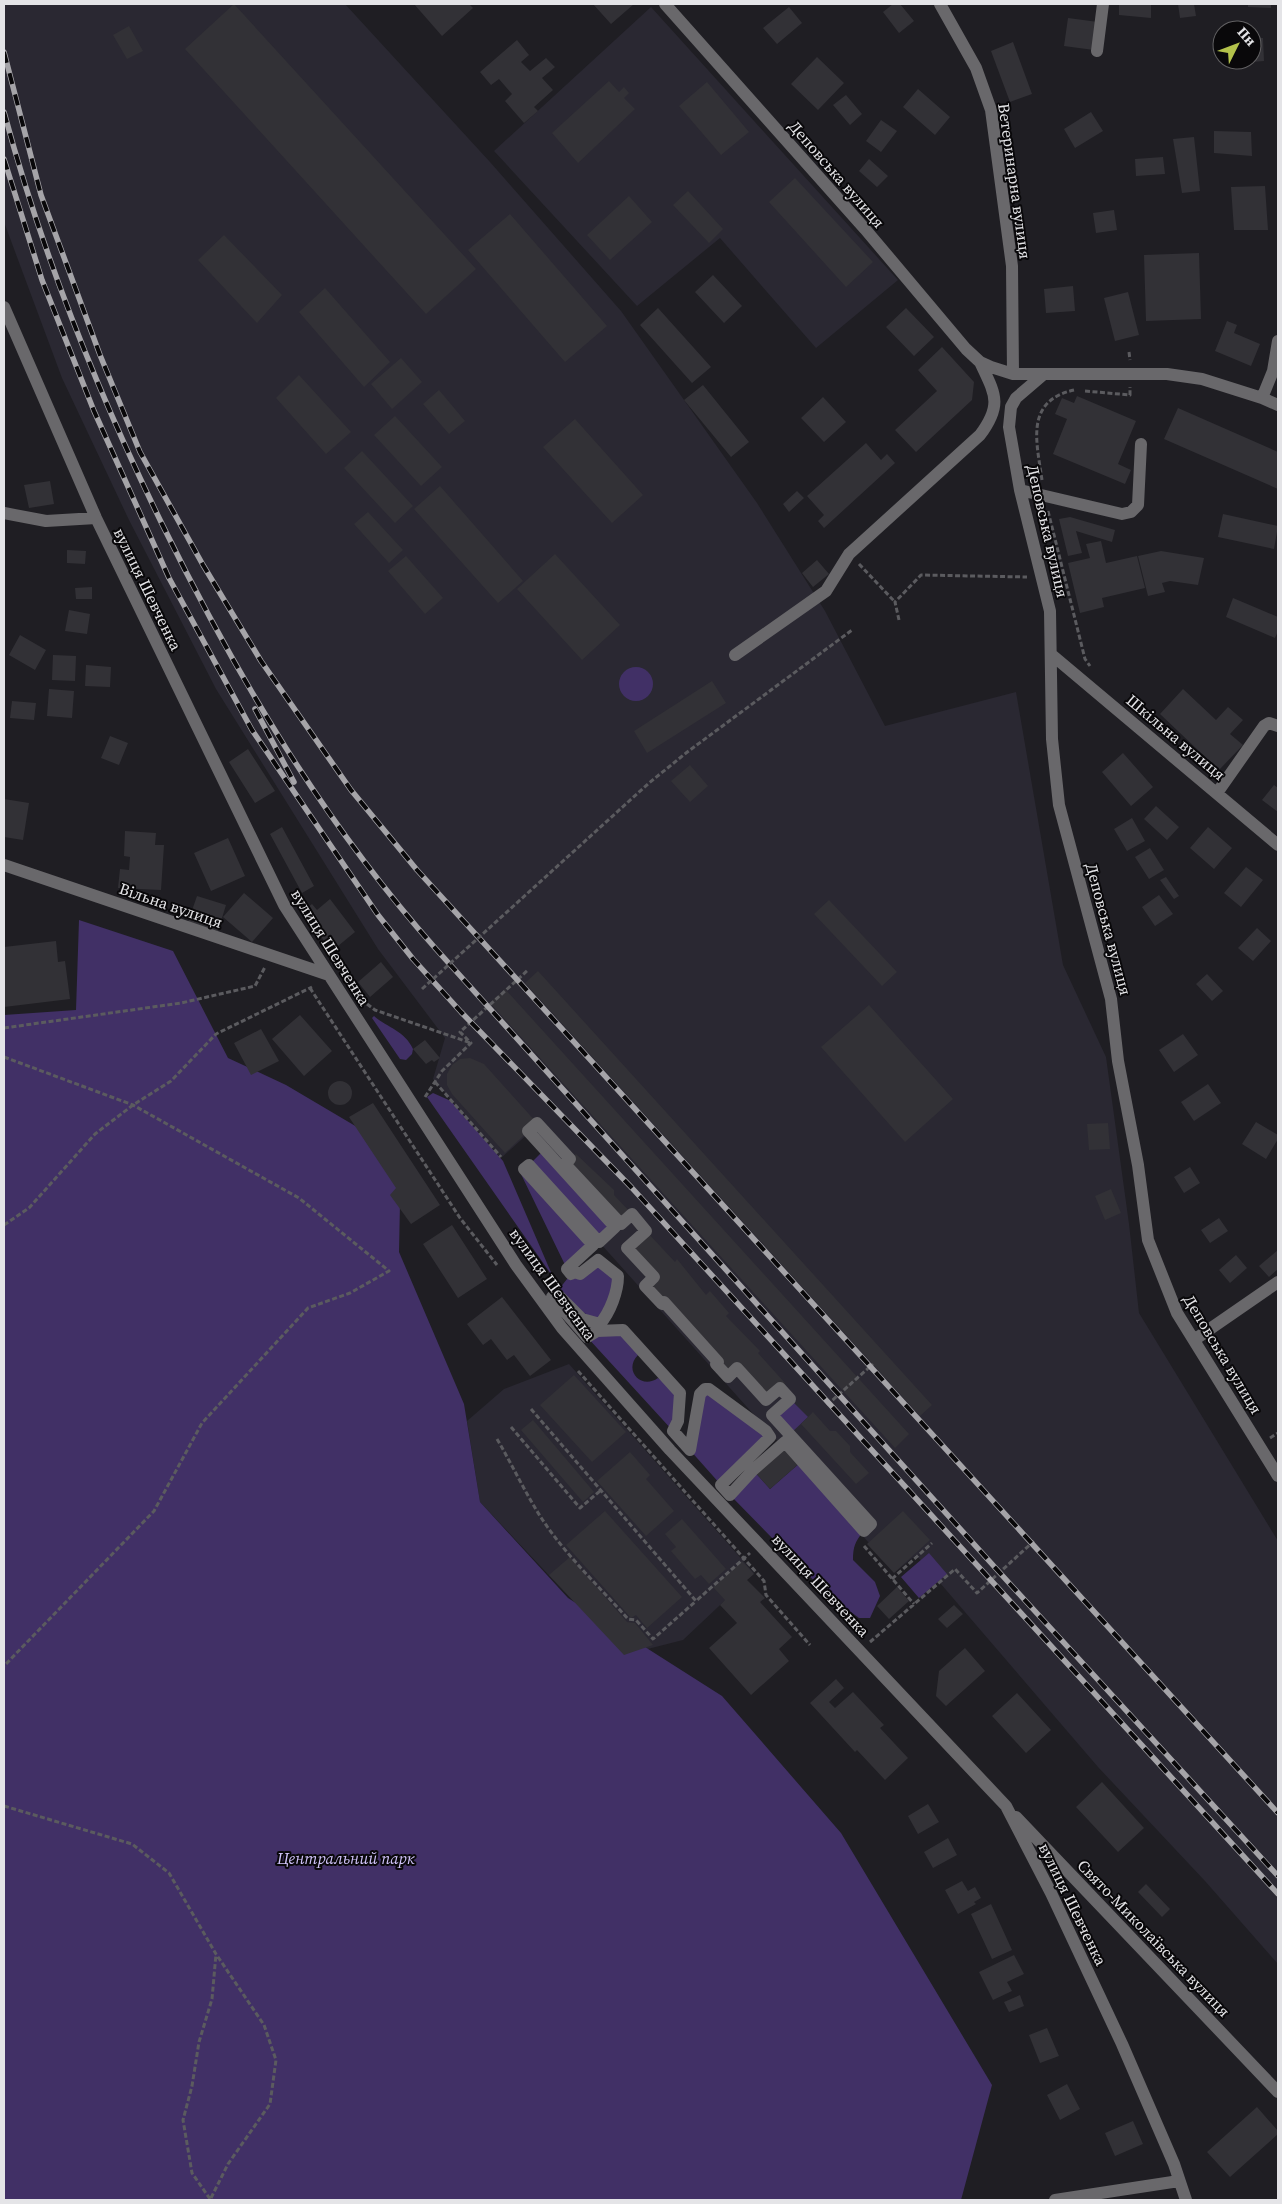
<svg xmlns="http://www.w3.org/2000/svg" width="1282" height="2204" viewBox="0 0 1282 2204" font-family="'Source Serif 4',serif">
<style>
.built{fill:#2a2832}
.green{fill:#413066}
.building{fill:#323136}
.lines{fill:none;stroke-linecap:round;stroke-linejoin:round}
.path{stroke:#5b5b5f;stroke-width:3;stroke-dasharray:5 2.5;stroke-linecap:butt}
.minor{stroke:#69686b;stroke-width:12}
.rail-casing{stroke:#a5a4a8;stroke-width:5.5}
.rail{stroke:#09080a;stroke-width:4;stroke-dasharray:11;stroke-linecap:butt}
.path-bridge{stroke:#5b5b5f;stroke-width:3;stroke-dasharray:5 2.5;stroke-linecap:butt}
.labels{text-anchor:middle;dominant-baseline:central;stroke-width:4;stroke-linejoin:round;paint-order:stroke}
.street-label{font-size:16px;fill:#e4e4e7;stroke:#09080a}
.park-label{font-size:16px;font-style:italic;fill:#d1c4fa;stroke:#09080a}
</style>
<rect width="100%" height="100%" fill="#1f1e23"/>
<path class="built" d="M 4,4 L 345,4 L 490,162 L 621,311 L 757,503 L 825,611 L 885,726 L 1016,692 L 1063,965 L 1106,1057 L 1129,1224 L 1139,1313 L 1278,1541 L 1278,1964 L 1205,1881 L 1098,1767 L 916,1555 L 895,1572 L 600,1243 L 531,1131 L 501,1158 L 433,1079 L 445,1038 L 378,949 L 216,689 L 129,520 L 62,378 L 4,222 Z
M 651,7 L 898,280 L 816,348 L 720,238 L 637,306 L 494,151 Z
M 569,1364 L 754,1573 L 683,1640 L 624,1655 L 480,1502 L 467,1421 L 504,1389 Z"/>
<path class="green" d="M619 684a17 17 0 1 1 34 0a17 17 0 1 1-34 0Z
M 79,920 L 173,951 L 228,1058 L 286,1085 L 401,1153 L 399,1252 L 464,1404 L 480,1502 L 568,1598 L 722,1696 L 841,1833 L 992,2085 L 961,2200 L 4,2200 L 4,1015 L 76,1010 Z
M 374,1016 C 388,1028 405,1031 413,1049 L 412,1054 L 406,1060 L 400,1059 L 372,1018 Z
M 433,1093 L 451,1101 L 503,1161 L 553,1277 L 427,1097 Z
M 545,1149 L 615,1227 L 599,1242 L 529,1165 Z
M 520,1172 L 593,1245 L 567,1269 Z
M 594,1262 L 618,1276 L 600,1324 L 556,1293 L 571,1274 Z
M 623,1330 L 638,1355 C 623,1370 641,1390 658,1378 L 680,1393 L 673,1431 L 587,1337 Z
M 705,1389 L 770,1437 L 721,1485 L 689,1449 Z
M 790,1399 L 808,1417 L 790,1434 L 772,1415 Z
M 802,1461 L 864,1531 C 855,1541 853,1547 853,1560 L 875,1582 L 880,1596 L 870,1618 L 859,1618 L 827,1594 L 730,1495 L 753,1470 L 770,1489 Z
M 929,1553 L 947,1574 L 919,1598 L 901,1577 Z"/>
<path class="building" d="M 234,4 L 476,269 L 426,314 L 185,49 Z
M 414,4 L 469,4 L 473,8 L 442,36 Z
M 593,4 L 634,4 L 611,24 Z
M 893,4 L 900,4 L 914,21 L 899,33 L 883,12 Z
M 1119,4 L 1151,4 L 1151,18 L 1119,15 Z
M 1178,4 L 1194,4 L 1196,16 L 1180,18 Z
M 1248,4 L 1271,4 L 1271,8 L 1248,7 Z
M 789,7 L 802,23 L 777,44 L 763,28 Z
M 1068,18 L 1098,22 L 1094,50 L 1064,46 Z
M 129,26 L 143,51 L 127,59 L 113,35 Z
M 1252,38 L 1263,38 L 1264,61 L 1252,62 Z
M 517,40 L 529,55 L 521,62 L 530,71 L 546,58 L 555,67 L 542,78 L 553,90 L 534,107 L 538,111 L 524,123 L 505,101 L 512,94 L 499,79 L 491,85 L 480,72 Z
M 1013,42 L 1032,94 L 1010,102 L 991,51 Z
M 817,57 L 844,83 L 818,110 L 791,84 Z
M 609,81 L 619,92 L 624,87 L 629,93 L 624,98 L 635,109 L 578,163 L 552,133 Z
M 707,82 L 749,132 L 721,155 L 679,106 Z
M 918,89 L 950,117 L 935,135 L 903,107 Z
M 846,95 L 862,114 L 850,125 L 833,105 Z
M 1091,112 L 1103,131 L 1075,148 L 1064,129 Z
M 881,120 L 897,131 L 881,152 L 866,141 Z
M 1214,131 L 1251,132 L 1252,156 L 1214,153 Z
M 1194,137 L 1200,191 L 1182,193 L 1173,139 Z
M 1163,157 L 1165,174 L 1136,176 L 1135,159 Z
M 869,159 L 888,176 L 877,187 L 859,171 Z
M 795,178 L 873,262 L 846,287 L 769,202 Z
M 1265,186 L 1268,230 L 1234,230 L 1231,187 Z
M 688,191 L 723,229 L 709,243 L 673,205 Z
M 629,196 L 652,222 L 610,260 L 587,235 Z
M 1114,210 L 1117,230 L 1096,233 L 1093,213 Z
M 510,214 L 607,326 L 565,362 L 468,250 Z
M 224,235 L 282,295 L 257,323 L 198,260 Z
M 1199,253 L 1201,319 L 1146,321 L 1144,255 Z
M 713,275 L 742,306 L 724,323 L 695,292 Z
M 1073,286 L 1075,311 L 1046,313 L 1044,289 Z
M 325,288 L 390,362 L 364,387 L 299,312 Z
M 1128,292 L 1139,335 L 1115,341 L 1104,298 Z
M 658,308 L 711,367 L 692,383 L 640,325 Z
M 906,308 L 934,337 L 914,356 L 886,327 Z
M 1227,321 L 1237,325 L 1234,333 L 1260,344 L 1251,366 L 1215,351 Z
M 942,347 L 974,382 L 972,400 L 916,452 L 895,430 L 937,391 L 918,370 Z
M 401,358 L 422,382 L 392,409 L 371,384 Z
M 299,375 L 351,432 L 326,454 L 276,398 Z
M 703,385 L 749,442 L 731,457 L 684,400 Z
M 439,390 L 465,421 L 449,434 L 423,404 Z
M 1077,396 L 1136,421 L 1118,464 L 1131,470 L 1125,484 L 1053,454 L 1067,419 L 1055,414 L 1062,398 L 1074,403 Z
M 823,397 L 846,422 L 824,442 L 801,418 Z
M 1178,408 L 1278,452 L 1278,489 L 1164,439 Z
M 395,416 L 442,467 L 421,486 L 374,435 Z
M 575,419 L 643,495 L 612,523 L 543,447 Z
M 866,443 L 881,460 L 887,454 L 895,463 L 824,528 L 818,521 L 824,515 L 807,496 Z
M 362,451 L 413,506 L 395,523 L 344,468 Z
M 50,481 L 54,504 L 29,508 L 24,485 Z
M 440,486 L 523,581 L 498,603 L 414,509 Z
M 797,491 L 804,498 L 789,512 L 783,504 Z
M 368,512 L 403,550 L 389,563 L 354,524 Z
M 1223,514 L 1278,526 L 1274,549 L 1218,537 Z
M 1070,517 L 1115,530 L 1112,542 L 1076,531 L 1082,553 L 1068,556 L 1059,519 Z
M 1101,541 L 1106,563 L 1137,556 L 1145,588 L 1102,598 L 1104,607 L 1080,613 L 1068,563 L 1090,558 L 1086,544 Z
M 67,550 L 86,551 L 85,564 L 67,563 Z
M 1161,551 L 1204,558 L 1198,585 L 1170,581 L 1162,583 L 1165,592 L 1148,596 L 1138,556 Z
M 555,554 L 620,625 L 582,660 L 517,589 Z
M 406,556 L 443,598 L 425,614 L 388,571 Z
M 817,560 L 829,574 L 813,587 L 802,573 Z
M 92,587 L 92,599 L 76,599 L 75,588 Z
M 1233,598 L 1278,617 L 1278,631 L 1275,638 L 1226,617 Z
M 69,610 L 90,614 L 87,634 L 65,631 Z
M 20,635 L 46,650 L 35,670 L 9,655 Z
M 53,655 L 76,656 L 75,681 L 52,680 Z
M 86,665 L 111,667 L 110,687 L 85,686 Z
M 712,681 L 726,703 L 647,753 L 634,731 Z
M 49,689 L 74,691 L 72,718 L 47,716 Z
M 1183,689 L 1216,720 L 1228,707 L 1243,720 L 1230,734 L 1243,745 L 1219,770 L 1160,714 Z
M 12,701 L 36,703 L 34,720 L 10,718 Z
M 110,736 L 128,743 L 119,765 L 101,758 Z
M 248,749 L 275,791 L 255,803 L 229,762 Z
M 1123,753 L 1153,787 L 1131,806 L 1102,772 Z
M 690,765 L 708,786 L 690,802 L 671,781 Z
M 1274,785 L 1278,788 L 1278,812 L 1262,800 Z
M 4,799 L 29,803 L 23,840 L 4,837 Z
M 1156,806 L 1179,827 L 1167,840 L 1144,819 Z
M 1132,818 L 1145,841 L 1127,851 L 1114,829 Z
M 282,827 L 314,886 L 302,893 L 270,834 Z
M 1208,827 L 1232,848 L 1214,869 L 1190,848 Z
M 125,831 L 156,833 L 155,845 L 164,845 L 161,890 L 118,888 L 120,869 L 129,870 L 130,857 L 124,856 Z
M 228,838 L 245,876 L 211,891 L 194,853 Z
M 1150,848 L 1164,870 L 1149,879 L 1135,857 Z
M 1246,867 L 1263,880 L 1241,907 L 1224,893 Z
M 1166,877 L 1179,896 L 1174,899 L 1160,880 Z
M 244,893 L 273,918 L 252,942 L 223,917 Z
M 1159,895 L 1173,914 L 1155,926 L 1142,907 Z
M 197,896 L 226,905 L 218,931 L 188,922 Z
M 330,899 L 355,932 L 332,951 L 302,912 L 312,904 L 317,910 Z
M 829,900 L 897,972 L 882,986 L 814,914 Z
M 1257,928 L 1271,941 L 1253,961 L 1238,948 Z
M 56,941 L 58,962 L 65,961 L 70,999 L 4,1007 L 4,947 Z
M 381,962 L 393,977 L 370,997 L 358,982 Z
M 538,971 L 932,1405 L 920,1416 L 525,983 Z
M 1207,974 L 1223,991 L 1212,1001 L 1196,984 Z
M 505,989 L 909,1434 L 895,1448 L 490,1003 Z
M 869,1005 L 953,1099 L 905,1142 L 821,1047 Z
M 300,1015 L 332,1051 L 304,1076 L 272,1039 Z
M 261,1029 L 279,1061 L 251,1075 L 234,1043 Z
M 1183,1034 L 1198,1055 L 1174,1072 L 1159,1050 Z
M 425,1040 L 440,1058 L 434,1062 L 432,1060 L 426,1064 L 413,1049 Z
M 470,1058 L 484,1064 L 537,1123 L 505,1153 L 452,1094 L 447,1085 L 447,1074 L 452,1065 L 460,1059 Z
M328 1093a12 12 0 1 1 24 0a12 12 0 1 1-24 0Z
M 1208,1084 L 1221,1103 L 1194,1121 L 1181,1102 Z
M 373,1103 L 440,1205 L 411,1224 L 390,1195 L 396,1188 L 349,1117 Z
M 1256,1122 L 1278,1135 L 1278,1139 L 1266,1159 L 1242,1144 Z
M 1108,1123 L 1110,1149 L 1089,1150 L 1087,1124 Z
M 576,1154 L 614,1190 L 614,1195 L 632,1214 L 621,1224 L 565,1164 Z
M 1190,1167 L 1200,1183 L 1184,1193 L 1174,1177 Z
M 1111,1189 L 1121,1213 L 1105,1220 L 1095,1196 Z
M 1219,1218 L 1228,1231 L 1210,1243 L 1201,1230 Z
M 452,1225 L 487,1279 L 458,1298 L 423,1244 Z
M 646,1231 L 675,1262 L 677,1259 L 706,1295 L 710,1291 L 729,1313 L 726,1316 L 760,1351 L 758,1353 L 785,1383 L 766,1400 L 737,1368 L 728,1377 L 645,1286 L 654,1277 L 627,1248 Z
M 1278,1250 L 1278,1269 L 1269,1277 L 1259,1266 Z
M 1236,1255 L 1247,1268 L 1230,1283 L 1219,1270 Z
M 502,1297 L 551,1360 L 530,1376 L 514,1355 L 507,1360 L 491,1339 L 483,1345 L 467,1324 Z
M 574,1375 L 626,1432 L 592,1462 L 540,1405 Z
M 813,1412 L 830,1431 L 836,1431 L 850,1446 L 850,1452 L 869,1473 L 856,1484 L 801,1424 Z
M 533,1420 L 594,1492 L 583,1502 L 521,1430 Z
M 785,1442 L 802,1461 L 770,1489 L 753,1470 Z
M 630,1452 L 650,1475 L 646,1479 L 674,1511 L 646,1536 L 597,1481 Z
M 605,1511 L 682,1597 L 647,1628 L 636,1615 L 631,1618 L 566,1545 Z
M 903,1511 L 930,1540 L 894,1573 L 867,1544 Z
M 682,1519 L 726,1569 L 709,1584 L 701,1575 L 695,1579 L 671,1551 L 676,1547 L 665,1534 Z
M 570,1557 L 627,1622 L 635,1623 L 653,1645 L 624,1655 L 549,1575 Z
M 742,1561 L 754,1574 L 747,1580 L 765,1598 L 760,1602 L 792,1637 L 779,1649 L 789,1661 L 751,1695 L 709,1648 L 737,1623 L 720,1605 L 725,1600 L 713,1587 Z
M 897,1587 L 909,1601 L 889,1619 L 877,1606 Z
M 954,1605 L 963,1614 L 947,1628 L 938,1619 Z
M 965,1648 L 985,1671 L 946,1706 L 936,1696 L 939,1671 Z
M 836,1679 L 844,1688 L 829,1702 L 835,1708 L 853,1692 L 884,1725 L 880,1728 L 908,1758 L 885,1780 L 857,1750 L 855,1752 L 810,1703 Z
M 1017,1693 L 1051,1730 L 1026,1753 L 992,1716 Z
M 1102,1782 L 1144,1828 L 1118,1852 L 1076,1807 Z
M 928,1804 L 939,1822 L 918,1834 L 908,1816 Z
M 948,1838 L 957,1855 L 933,1868 L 924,1852 Z
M 962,1881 L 968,1891 L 975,1887 L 981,1898 L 974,1902 L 976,1904 L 958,1914 L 945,1890 Z
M 1146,1884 L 1170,1909 L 1162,1917 L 1138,1892 Z
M 991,1904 L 1012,1950 L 992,1959 L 971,1914 Z
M 1014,1955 L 1024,1974 L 1007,1982 L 1012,1991 L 993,2000 L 979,1972 Z
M 1020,1995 L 1024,2006 L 1009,2012 L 1004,2002 Z
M 1047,2028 L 1059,2056 L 1040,2063 L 1029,2035 Z
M 1067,2084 L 1080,2109 L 1060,2120 L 1047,2095 Z
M 1257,2107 L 1278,2131 L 1278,2134 L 1230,2177 L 1207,2152 Z
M 1133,2121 L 1143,2144 L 1115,2156 L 1105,2133 Z"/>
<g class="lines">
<path class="path" d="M 1129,352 L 1130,360
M 1085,391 L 1130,395 L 1130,387
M 1042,480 C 1037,443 1024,401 1074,390
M 1048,511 L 1085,659 L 1090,666
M 859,564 L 895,602
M 899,620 L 895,602 L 921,575 L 1027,577
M 310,988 L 460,1218 L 497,1265
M 367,1004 L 375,1010 L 471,1043
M 4,1028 L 181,1003 L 255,986 L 265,967
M 4,1057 L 133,1105 L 299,1198 L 389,1271 L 350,1293 L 308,1308 L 202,1423 L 154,1511 L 4,1666
M 435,1082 L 501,1157
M 425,1097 L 442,1071 L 471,1043 L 460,1032 L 528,970
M 4,1225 L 29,1208 L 95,1134 L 133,1105 L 171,1081 L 216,1034 L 312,987
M 578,1371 L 764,1581 L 766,1595 L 810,1645
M 827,1405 L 873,1364
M 531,1409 L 696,1601 L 750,1553
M 511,1427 L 580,1508 L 601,1490
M 1270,1438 L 1278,1433
M 497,1439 C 510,1461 521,1484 534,1506 C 558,1548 596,1583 628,1619 L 636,1620 L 653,1639 L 696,1601
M 864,1546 L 914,1604
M 892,1579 L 932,1543
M 870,1642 L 955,1569 L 977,1593 L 1034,1541
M 4,1806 L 132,1844 L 169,1873 L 216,1954 L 264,2025 L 276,2060 L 270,2104 L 228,2164 L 210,2200
M 210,2199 L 192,2173 L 183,2120 L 192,2086 L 199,2042 L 212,1999 L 216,1954"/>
<path class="minor" d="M 665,4 L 865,229 L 966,349 L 980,362 L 991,367 L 1013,374 L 1167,374 L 1202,379 L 1262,398 L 1278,405
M 940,4 L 976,68 L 991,110 L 1012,266 L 1013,374
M 1097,51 L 1103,4
M 4,307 L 96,518 L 284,905 L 516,1265 L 562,1328 L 670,1450 L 1006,1806 L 1051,1893 L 1122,2044 L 1174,2164 L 1186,2200
M 1044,374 L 1016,398 L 1011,407 L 1009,427 L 1020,490 L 1050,611 L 1052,739 L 1059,805 L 1111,999 L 1118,1061 L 1138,1165 L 1148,1240 L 1177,1313 L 1278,1476
M 1262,398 L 1273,371 L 1278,341
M 1020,490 L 1122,514 L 1131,512 L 1138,505 L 1141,444
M 4,513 L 46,521 L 96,518
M 735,655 L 826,591 L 849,554 L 980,435 C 1003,404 995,394 980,362
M 1052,655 L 1278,845
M 1217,793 L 1264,726 L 1269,723 L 1278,726
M 4,865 L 329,975
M 537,1123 L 570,1159 L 565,1164 L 621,1224 L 632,1214 L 646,1231 L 627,1248 L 654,1277 L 645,1286 L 662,1304 L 664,1302 L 718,1362 L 716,1364 L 728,1377 L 737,1368 L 766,1400 L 780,1388 L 790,1399 L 772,1415 L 871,1524 L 864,1531 L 785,1442 L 753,1470 L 730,1495 L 721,1485 L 770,1437 L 766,1431 L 709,1389 L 705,1389 L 700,1394 L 690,1450 L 673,1431 L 678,1421 L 680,1393 L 623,1330 L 597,1331 L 587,1337 L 552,1297 L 556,1293 L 582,1319 L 600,1324 C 610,1312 618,1292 618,1276 L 598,1260 L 580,1274 L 575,1272 L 571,1274 L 567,1269 L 593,1245 L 524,1169 L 529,1165 L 599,1242 L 615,1227 L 528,1131 Z
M 1194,1340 L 1278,1282
M 1016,1817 L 1278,2092
M 1055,2200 L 1179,2181"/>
<defs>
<path id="rail" d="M 4,52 L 41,195 L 100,355 L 140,452 L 203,565 L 261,661 L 351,790 L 417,870 L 1278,1813
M 4,112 C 42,254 98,393 163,526 C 237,677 324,823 436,949 L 1010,1584 L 1278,1876
M 4,159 L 42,280 L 94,411 L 169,578 L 252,730 L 378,915 L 413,959 L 461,1012 L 632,1188 L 1278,1894
M 255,709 L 294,782"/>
</defs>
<use href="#rail" class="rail-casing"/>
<use href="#rail" class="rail"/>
<path class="path-bridge" d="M 422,989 L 649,783 L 686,753 L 852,630"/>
</g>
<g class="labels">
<g class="street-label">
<text transform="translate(837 174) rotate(49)">Деповська вулиця</text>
<text transform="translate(1015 181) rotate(82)">Ветеринарна вулиця</text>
<text transform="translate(1048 531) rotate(77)">Деповська вулиця</text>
<text transform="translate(148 589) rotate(64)">вулиця Шевченка</text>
<text transform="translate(1176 737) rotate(40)">Шкільна вулиця</text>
<text transform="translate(171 905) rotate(19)">Вільна вулиця</text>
<text transform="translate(1109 929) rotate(75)">Деповська вулиця</text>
<text transform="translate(331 947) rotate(58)">вулиця Шевченка</text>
<text transform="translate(553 1284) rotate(54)">вулиця Шевченка</text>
<text transform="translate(1223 1354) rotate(59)">Деповська вулиця</text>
<text transform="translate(821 1585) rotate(47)">вулиця Шевченка</text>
<text transform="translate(1073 1904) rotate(64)">вулиця Шевченка</text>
<text transform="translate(1154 1938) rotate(46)">Свято-Миколаївська вулиця</text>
</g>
<g class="park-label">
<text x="346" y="1858">Центральний парк</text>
</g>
</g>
<rect width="1282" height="2204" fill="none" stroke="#e4e4e7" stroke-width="10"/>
<g transform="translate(1237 45) rotate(48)"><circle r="24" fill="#09080a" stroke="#616062"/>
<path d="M0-4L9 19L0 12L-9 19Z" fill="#b3c24b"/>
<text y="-8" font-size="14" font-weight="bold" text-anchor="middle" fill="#e4e4e7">Пн</text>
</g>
</svg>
